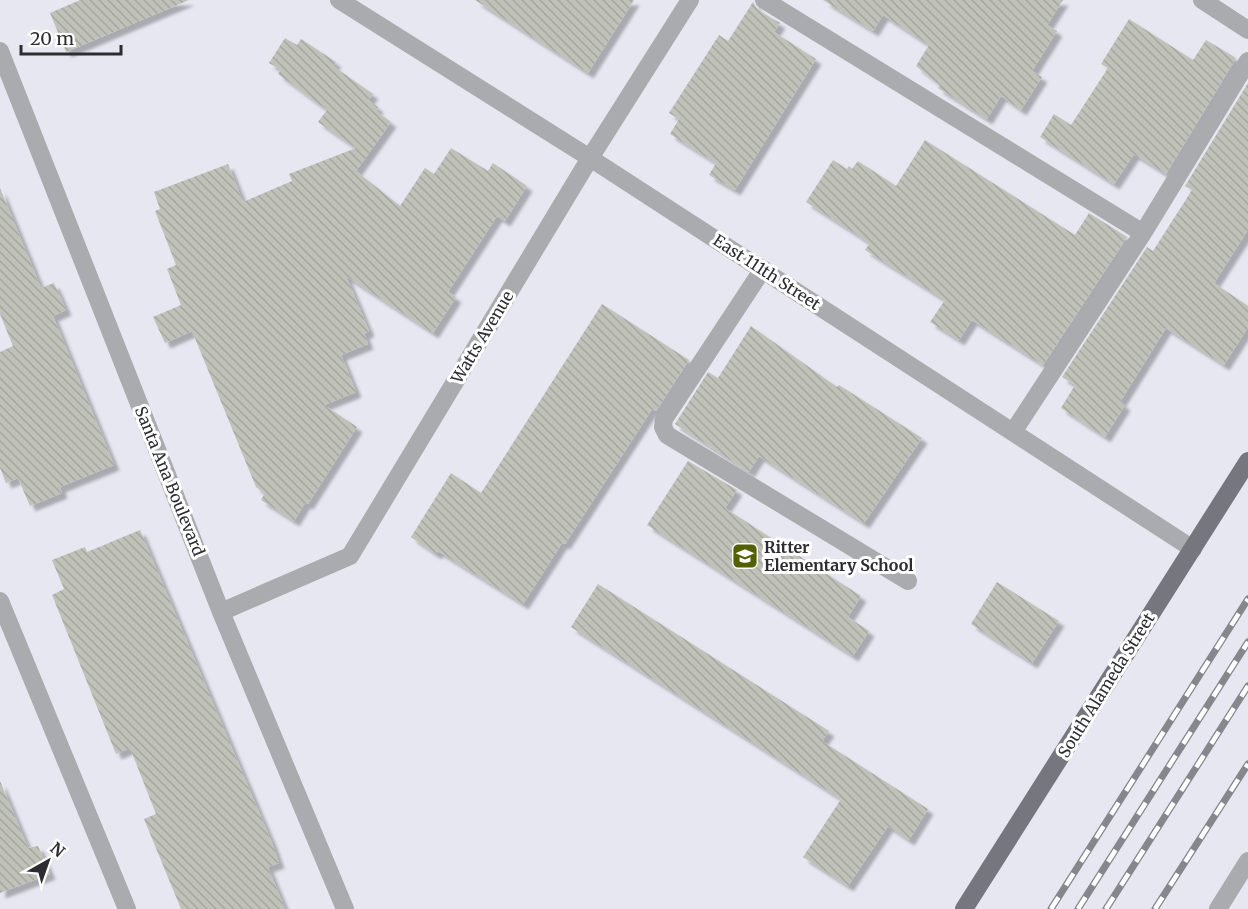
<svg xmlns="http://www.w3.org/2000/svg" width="1248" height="909" viewBox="0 0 1248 909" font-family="Merriweather,serif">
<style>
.building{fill:url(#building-back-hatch);filter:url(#shadow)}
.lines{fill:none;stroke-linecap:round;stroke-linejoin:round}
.minor{stroke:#aaabae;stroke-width:18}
.major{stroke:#76777e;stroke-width:18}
.rail-casing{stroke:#86868d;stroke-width:7}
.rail{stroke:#fff;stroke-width:4.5;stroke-dasharray:14;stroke-linecap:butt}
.labels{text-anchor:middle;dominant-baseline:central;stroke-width:6;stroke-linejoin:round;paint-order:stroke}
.street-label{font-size:16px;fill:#2d2d31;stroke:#fff}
.poi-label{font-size:16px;font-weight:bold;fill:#2d2d31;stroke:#fff;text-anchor:start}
</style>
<defs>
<pattern id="building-back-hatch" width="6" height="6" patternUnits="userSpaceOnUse" patternTransform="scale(1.5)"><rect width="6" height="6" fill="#c0c2ba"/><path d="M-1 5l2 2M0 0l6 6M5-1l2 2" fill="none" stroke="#a5a7a0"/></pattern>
<filter id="shadow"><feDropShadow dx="5.5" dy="5.5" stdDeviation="1.5" flood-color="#0004"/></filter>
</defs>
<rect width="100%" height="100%" fill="#e6e7f0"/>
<path class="building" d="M 80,0 L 189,0 L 66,52 L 50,13 Z
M 475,0 L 634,0 L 588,73 Z
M 823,0 L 1063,0 L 1047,25 L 1057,31 L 1032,71 L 1042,77 L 1021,110 L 1001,96 L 987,119 L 938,88 L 940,85 L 916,66 L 929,45 L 883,15 L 873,31 Z
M 753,2 L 758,10 L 780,23 L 774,32 L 816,59 L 735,190 L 709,175 L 716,163 L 670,134 L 679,119 L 669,113 L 719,35 L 728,41 Z
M 1129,19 L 1193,60 L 1206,40 L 1236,58 L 1166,174 L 1134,154 L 1114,184 L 1040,137 L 1054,114 L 1071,125 L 1108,68 L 1101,64 Z
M 285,38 L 297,45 L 301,39 L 336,62 L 333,66 L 373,94 L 368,100 L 378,107 L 376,111 L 391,122 L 356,171 L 400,206 L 425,168 L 434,174 L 451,148 L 488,171 L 493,163 L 527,186 L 505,221 L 497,216 L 448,292 L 456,297 L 433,333 L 346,276 L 369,331 L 364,334 L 368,344 L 341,355 L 356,392 L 324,405 L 357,427 L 308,504 L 305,503 L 294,521 L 261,500 L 265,493 L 256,487 L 192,331 L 165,343 L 153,317 L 181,305 L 167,269 L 176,265 L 155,211 L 160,209 L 154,192 L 228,164 L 243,202 L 292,181 L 289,174 L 356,148 L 318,122 L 327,110 L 278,74 L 281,70 L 269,63 Z
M 1248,83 L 1248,230 L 1214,283 L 1248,306 L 1248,327 L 1224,365 L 1166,328 L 1120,402 L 1125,405 L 1105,437 L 1061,408 L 1075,385 L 1062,377 L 1147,247 L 1153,251 L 1192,190 L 1185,186 Z
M 925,140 L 1075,235 L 1089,213 L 1127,237 L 1043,365 L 972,320 L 959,340 L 930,322 L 945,300 L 865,250 L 870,243 L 806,202 L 833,160 L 847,169 L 849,166 L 852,169 L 858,161 L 896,186 Z
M 0,188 L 41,288 L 54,283 L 66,310 L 53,316 L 114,465 L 60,487 L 62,493 L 30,506 L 18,478 L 6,483 L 0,468 L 0,352 L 13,346 L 0,314 Z
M 602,304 L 689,360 L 656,411 L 652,409 L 565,544 L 562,543 L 523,604 L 438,551 L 436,554 L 411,537 L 451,473 L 481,493 Z
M 751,326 L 837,387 L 839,385 L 922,438 L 864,523 L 759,456 L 749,472 L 675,424 L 708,372 L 718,378 Z
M 688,461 L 737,490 L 725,508 L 861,596 L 848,617 L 869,631 L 853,656 L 647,525 Z
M 140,530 L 272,843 L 279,863 L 268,867 L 285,909 L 181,909 L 144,819 L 156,814 L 130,748 L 116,754 L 52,595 L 64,589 L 52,560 L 85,547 L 87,552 Z
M 997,582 L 1059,621 L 1032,663 L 971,624 Z
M 598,584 L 829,731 L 822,741 L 928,809 L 909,840 L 888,826 L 848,886 L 803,857 L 841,799 L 571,627 Z
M 0,781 L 28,848 L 38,846 L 50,874 L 0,893 Z"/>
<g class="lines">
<path class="minor" d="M 339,0 L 590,158 L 1193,549
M 764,0 L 1143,233
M 1202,0 L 1248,30
M 0,51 L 221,612 L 345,909
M 763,269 L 664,419 L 663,427 L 667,435 L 908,581
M 1013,432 L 1143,233 L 1248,61
M 0,601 L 127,909
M 221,612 L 350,556 L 590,158 L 690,0
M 1218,909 L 1248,861"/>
<path class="major" d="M 964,909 L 1248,461"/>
<defs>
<path id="rail" d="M 1051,909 L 1248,599
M 1078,909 L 1248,642
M 1106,909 L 1248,686
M 1155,909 L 1248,764"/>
</defs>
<use href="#rail" class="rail-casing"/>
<use href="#rail" class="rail"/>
</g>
<defs>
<symbol id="school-square" viewBox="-11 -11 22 22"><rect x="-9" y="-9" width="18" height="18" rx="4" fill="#546102" stroke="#fff"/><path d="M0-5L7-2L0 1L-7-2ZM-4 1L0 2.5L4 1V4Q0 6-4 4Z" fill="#fff"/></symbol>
</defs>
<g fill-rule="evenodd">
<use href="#school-square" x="730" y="541" width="30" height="30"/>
</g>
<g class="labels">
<g class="street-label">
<text transform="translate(767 272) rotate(33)">East 111th Street</text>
<text transform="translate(482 337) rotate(-59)">Watts Avenue</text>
<text transform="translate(170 481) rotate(68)">Santa Ana Boulevard</text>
<text transform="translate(1106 685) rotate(-58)">South Alameda Street</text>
</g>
<g class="poi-label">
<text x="764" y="547">Ritter<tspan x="764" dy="18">Elementary School</tspan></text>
</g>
</g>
<g transform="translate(48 861) rotate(40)" stroke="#ffffff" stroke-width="4.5" paint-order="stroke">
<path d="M0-4.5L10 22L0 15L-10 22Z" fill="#2d2d31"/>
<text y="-9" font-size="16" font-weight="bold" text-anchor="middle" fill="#2d2d31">N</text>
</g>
<path d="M21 45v9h100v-9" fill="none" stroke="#2d2d31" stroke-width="3"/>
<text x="30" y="45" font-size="18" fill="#2d2d31" stroke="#ffffff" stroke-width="4.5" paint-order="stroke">20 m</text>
</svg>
